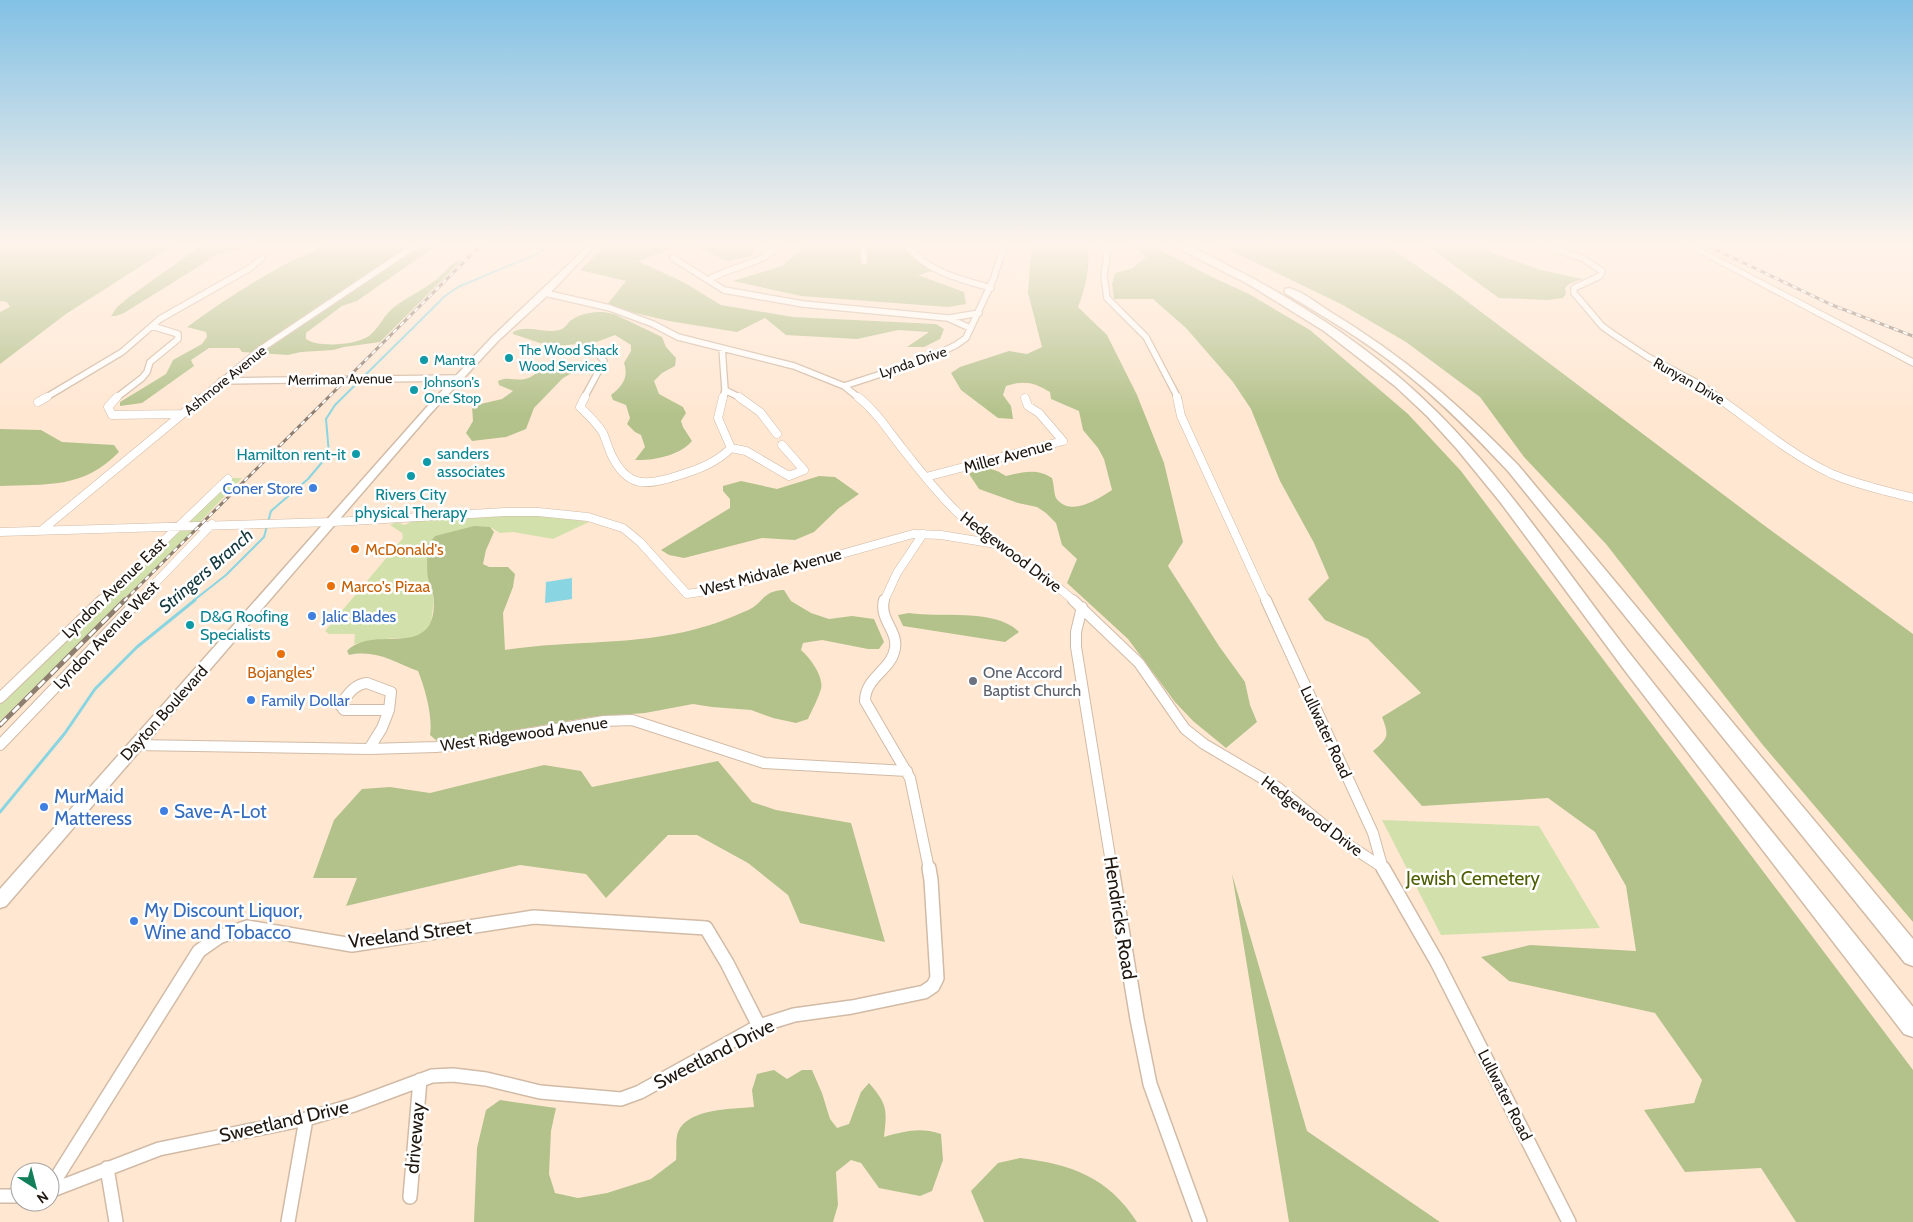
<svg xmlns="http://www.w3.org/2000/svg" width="1913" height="1222" viewBox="0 0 1913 1222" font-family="Cabin,sans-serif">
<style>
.green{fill:#d2e1ab}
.forest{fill:#b3c28b}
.water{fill:#89d5e1}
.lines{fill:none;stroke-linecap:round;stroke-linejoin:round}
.stream-far1{stroke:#89d5e1;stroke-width:2}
.stream{stroke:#89d5e1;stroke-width:3}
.street-far3-casing{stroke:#d1bba6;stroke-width:8}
.street-far2-casing{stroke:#d1bba6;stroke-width:9}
.street-far1-casing{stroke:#d1bba6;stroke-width:12}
.street-casing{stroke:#d1bba6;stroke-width:16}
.secondary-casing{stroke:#d1bba6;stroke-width:3}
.primary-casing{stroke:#d1bba6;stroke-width:2}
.highway-casing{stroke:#d1bba6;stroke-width:3}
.street-far3{stroke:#fff;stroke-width:5.5}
.street-far2{stroke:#fff;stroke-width:8}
.street-far1{stroke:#fff;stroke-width:10}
.street{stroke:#fff;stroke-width:13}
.secondary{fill:#fff;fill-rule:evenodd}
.primary{fill:#fff;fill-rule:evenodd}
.highway{fill:#fff;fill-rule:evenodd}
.rail-far1-casing{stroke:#8e7e70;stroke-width:3}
.rail-casing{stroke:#8e7e70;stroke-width:5}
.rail-far1{stroke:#fff;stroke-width:2;stroke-dasharray:5;stroke-linecap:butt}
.rail{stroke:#fff;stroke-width:3;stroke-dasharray:9;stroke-linecap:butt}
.culture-dot{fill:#0f9aa8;stroke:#fff;stroke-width:2}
.shop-dot{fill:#3f7fe0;stroke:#fff;stroke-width:2}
.food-dot{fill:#e8710a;stroke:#fff;stroke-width:2}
.worship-dot{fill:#6b7280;stroke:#fff;stroke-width:2}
.labels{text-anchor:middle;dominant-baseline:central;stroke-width:5;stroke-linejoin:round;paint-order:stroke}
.far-culture-label{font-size:14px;fill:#0d838f;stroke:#fff;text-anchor:start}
.far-street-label{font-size:14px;fill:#1f170f;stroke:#fff}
.culture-label{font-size:16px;fill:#0d838f;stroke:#fff;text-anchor:start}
.street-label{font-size:16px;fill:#1f170f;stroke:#fff}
.shop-label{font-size:16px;fill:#366cbe;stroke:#fff;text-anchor:start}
.food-label{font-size:16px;fill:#c56008;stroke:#fff;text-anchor:start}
.worship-label{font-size:16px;fill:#5b616d;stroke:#fff;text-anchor:start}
.water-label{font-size:18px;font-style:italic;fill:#12373d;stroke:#fff}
.near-shop-label{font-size:19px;fill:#366cbe;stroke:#fff;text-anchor:start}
.near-park-label{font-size:19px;fill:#4e5e03;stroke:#fff}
.near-street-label{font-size:19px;fill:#1f170f;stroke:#fff}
</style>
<rect width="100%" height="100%" fill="#ffe7d2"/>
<path class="green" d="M 233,478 L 242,478 L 199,523 L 186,523 Z
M 500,516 L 547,516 L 589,522 L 553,539 L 513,532 L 500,533 L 490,527 L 435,536 L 428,544 L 428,579 L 434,600 L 431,622 L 424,633 L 408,639 L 393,638 L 354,644 L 355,634 L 329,634 L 325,631 L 403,538 L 402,533 L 390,525 L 396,522 L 405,525 L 412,521 Z
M 180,528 L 195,529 L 0,721 L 0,704 Z
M 1382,820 L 1539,826 L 1600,928 L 1441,935 Z"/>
<path class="forest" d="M 0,243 L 177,243 L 66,314 L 0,364 L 0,312 L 10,307 L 7,302 L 0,301 Z
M 205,243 L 269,243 L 215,255 L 201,265 L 124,313 L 116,316 L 111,316 L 117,307 L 129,297 Z
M 327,243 L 440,243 L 357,301 L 342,306 L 306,333 L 306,339 C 319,348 356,345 369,336 C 379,328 384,315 394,307 C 407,297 423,290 436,280 C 443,274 454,260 462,260 L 380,342 L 344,347 L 333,350 L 301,352 L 288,355 L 242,352 L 239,348 L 209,348 L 191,360 L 194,366 L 142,403 L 120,406 L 120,402 L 166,374 L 173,360 L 202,344 L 207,337 L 206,332 L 187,327 C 220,303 255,280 292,261 C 304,255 316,251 327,243 Z
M 611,243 L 756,243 L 752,256 L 728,261 L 694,247 L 674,248 L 638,261 L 685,283 L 721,305 L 793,317 L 936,324 L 944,329 L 940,339 L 924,347 L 907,347 L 929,332 L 898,330 L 857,339 L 786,335 L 765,318 L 737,332 L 669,321 L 606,306 L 626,281 L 580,270 L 606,245 Z
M 809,243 L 915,243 L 910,255 L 936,270 L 918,275 L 964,292 L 966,304 L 948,307 L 801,296 L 733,281 L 782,266 Z
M 1032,243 L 1086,243 L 1088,245 C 1090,268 1086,286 1078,307 L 1107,335 L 1137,395 L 1164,463 L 1183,542 L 1168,566 L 1219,646 L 1245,682 L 1250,705 L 1257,722 L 1226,748 L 1193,721 L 1175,702 L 1128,639 L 1067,583 L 1077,559 L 1062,545 L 1056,523 L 1046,513 L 1037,507 L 1018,503 L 979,489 L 969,474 C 982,465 994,468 1006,476 C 1023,472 1037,468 1052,478 C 1054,484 1054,494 1056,498 C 1070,518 1098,499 1112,490 L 1104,459 L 1098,448 L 1083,430 L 1079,411 L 1051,399 L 1050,392 C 1034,382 1024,380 1006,386 L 1003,395 L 1011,406 L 1013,419 L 998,418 L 961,390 L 951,373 L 960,367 L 1009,351 L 1027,354 L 1042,347 L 1028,293 Z
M 1130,243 L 1146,243 L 1212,277 L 1249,294 L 1310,330 L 1408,414 L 1461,471 L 1913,1070 L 1913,1222 L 1796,1222 L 1761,1168 L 1685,1172 L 1644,1110 L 1694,1103 L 1702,1080 L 1655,1013 L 1509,981 L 1481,957 L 1530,945 L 1636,951 L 1626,886 L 1595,832 L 1548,798 L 1422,806 L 1373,751 C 1389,738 1389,735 1382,717 L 1421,693 L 1368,639 L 1325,620 L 1308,599 L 1329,578 L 1314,543 L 1280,481 L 1251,409 L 1233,382 L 1186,328 L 1153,299 L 1114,299 L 1112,284 L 1115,273 L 1133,268 L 1146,257 Z
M 1215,243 L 1383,243 L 1452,290 L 1765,526 L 1913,634 L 1913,922 L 1762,744 L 1606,544 L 1524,457 L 1480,397 L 1406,342 L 1341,304 Z
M 1423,243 L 1484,243 L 1483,246 L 1490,252 L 1541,270 L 1582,279 L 1569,284 L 1565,288 L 1566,294 L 1563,298 L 1548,300 L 1499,298 Z
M 603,312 L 614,314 L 662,337 L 666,347 L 676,358 L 675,366 L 662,373 L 654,381 L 659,394 L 683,407 L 686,413 L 681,421 L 683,427 L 692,441 C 681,455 653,461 635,460 L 645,447 L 641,435 L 635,432 L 627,424 L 630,418 L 626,405 L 613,400 L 611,395 C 622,386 629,378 624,363 L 631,351 L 631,345 L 615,335 L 586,346 L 578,344 L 556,346 L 543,344 L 513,334 L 513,332 C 527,324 543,334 559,330 C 566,329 567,322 573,319 C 582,313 592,312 603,312 Z
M 558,360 L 564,369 L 572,373 L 563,378 L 534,408 L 526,429 L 506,437 L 472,441 L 466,433 L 473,421 L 472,406 L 502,399 L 513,391 L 499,385 L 498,381 C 507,376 516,381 525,379 C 539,376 542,362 558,360 Z
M 0,429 L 41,430 L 62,442 L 114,445 L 119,452 C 83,489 47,484 0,486 Z
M 819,476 L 835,477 L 859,494 L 839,508 L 814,532 L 795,540 L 762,538 L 684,558 L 669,555 L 661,550 L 730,508 L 730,499 L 723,491 L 723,486 L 741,481 L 777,489 Z
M 474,526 L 490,527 L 494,532 L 486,550 L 483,564 L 489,567 L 508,567 L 515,574 L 513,587 L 503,613 L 505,650 C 568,640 633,646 696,629 C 712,625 730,618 746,611 C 765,603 761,591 784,590 L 791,601 L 811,613 L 829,619 L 852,616 L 874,619 L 884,642 L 879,649 L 868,649 L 822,640 L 803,643 L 801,650 C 810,658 824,676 821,689 C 818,699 812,710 808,719 L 796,723 L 773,718 L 751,710 L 712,707 L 693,704 L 645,713 L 591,717 L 481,736 L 437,741 L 430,735 C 433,717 425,688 418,671 C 394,662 376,649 349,655 L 347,651 C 374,623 435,662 434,601 C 434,593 429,586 428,578 C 426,567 428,555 428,544 L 435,536 Z
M 909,613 C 940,618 996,608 1019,632 L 1005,642 L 903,626 L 898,615 Z
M 718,761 L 752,802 L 776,810 L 851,823 L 885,942 L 800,923 L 788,895 L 748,863 L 697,835 L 668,835 L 606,898 L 586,874 L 520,865 L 346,906 L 357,878 L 313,878 L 334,820 L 362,789 L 390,787 L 430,793 L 544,765 L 581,771 L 592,787 Z
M 1232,874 L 1307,1131 L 1440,1222 L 1289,1222 Z
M 774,1070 L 787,1079 L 802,1070 L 812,1070 L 822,1093 L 830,1119 L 837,1128 L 849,1124 L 861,1092 L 869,1083 C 888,1105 887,1110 884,1137 C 905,1131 920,1127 941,1134 L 943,1160 L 932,1191 L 920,1196 L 879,1188 L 861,1163 L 851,1160 L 836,1172 L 838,1205 L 833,1222 L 474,1222 L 477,1148 L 486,1110 L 500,1100 L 556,1108 L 551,1131 L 549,1174 L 555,1193 L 578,1198 L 607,1193 L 651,1179 L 676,1160 C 677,1152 675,1140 678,1132 C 688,1108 733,1109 754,1107 L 752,1090 L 757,1074 Z
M 1020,1158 C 1071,1164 1108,1177 1137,1222 L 984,1222 L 971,1191 L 998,1163 Z"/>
<path class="water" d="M 572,578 L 572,599 L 545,603 L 546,582 Z"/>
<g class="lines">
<path class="stream-far1" d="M 546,244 L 551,243
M 193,601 L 226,575 L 264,537 L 271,511 L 308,479 L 329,454 L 326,419 L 335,405 L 445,296 L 458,287 L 537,254 L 543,250 L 546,243"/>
<path class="stream" d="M 0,812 L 65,733 L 95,689 L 137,647 L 195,600"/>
<defs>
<path id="street-far3" d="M 863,243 L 864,261
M 911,243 L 909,248 C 930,273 961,279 991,288
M 1102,243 L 1107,256 L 1104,276 L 1107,298 L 1146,337 L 1178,398
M 1538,243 L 1582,258 L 1602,271 L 1600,276 L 1574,288 L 1574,293 L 1602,326 L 1613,334 L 1648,357 L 1701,385 L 1719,398
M 673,258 L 724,290 L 803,304 L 948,318 L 970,328
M 708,280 C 732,265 762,266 781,243
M 545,293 L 610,308 L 653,324 L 678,337 L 794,366 L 844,386 L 859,398
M 950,318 L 979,313
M 722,348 L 725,390 L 723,398
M 221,381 L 459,378
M 844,386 L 927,359 L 956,345 L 966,338 L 993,280 L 1005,243
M 725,390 L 741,398
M 45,398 L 122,352 L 160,319 L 250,268 L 262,258
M 116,398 L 142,378 L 147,372 L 150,362 L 178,339 L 178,334 L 152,326
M 202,398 L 261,349 L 419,243
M 584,398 L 604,361 L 593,348"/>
<path id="street-far2" d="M 117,397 L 108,407 L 112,415 L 182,414
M 585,397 L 580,407 C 588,415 597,423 603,433 C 606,440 608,447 611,454 C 627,488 646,486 677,476 C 697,470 716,463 731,448 L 718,418 L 723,397
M 739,397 L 760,412 L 777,434
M 858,397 C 876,411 888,430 902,448 C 919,469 937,493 957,512 C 993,546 1038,567 1074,601
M 1177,397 L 1181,416 L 1266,601
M 1717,397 C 1754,423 1791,455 1832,474 C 1858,485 1886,491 1913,498
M 38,402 L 47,397
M 731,448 L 746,451 L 789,476 L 804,470 L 782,445
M 926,477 L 1063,441 L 1039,413 L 1028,406 L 1025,398
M 42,530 L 203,397
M 0,532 L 333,522 L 505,512 L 538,512 L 588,517 L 623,528 L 640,542 L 687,594 L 713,590 L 913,534 L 941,535 L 996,544
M 101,601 L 228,479
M 138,601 L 212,524
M 884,601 L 897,573 L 923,534"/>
<path id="street-far1" d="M 884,600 C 879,619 898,631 895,648 C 892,670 865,677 865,701 L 910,778 L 929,869
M 1073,600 L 1139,663 L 1185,729 L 1204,744 L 1277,787 L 1347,844 L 1382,867
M 1266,600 L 1373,833 L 1383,869
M 1082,607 L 1076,632 L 1076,647 L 1112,869
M 367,683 L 391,692 L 389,710 L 344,710 L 340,705 C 347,696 354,684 367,683 Z
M 0,698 L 102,600
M 0,745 L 139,600
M 135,745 L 369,749 L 436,747 L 472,743 L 604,721 L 632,720 L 764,763 L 907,771
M 369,749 L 382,728 L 389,710"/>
<path id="street" d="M 1112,868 L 1137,1019 L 1150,1084 L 1200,1222
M 1383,868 L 1437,962 L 1569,1222
M 107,1168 L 116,1222
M 50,1188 L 199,951 L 219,937 L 247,927 L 352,945 L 534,917 L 706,928 L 727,963 L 759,1026
M 50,1191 L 159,1149 L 306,1119 L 354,1105 L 432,1076 L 453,1075 L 486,1079 L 540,1092 L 621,1099 L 640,1092 L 759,1026 L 794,1015 L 852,1007 L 924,992 L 933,986 L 937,978 L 931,880 L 929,868
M 0,1196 L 20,1196
M 410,1197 L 420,1080
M 288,1222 L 306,1119"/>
<path id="secondary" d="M 591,243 L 598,243 L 548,295 L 498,341 L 431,413 L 6,906 L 0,908 L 0,889 L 425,409 L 492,337 Z"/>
<path id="primary" d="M 1680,243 L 1690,243 L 1913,359 L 1913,366 Z"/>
<path id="highway" d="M 1168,243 C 1190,243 1213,258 1233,268 C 1307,306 1378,353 1437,412 C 1509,484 1565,570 1627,650 C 1721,770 1818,888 1913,1007 L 1913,1037 L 1904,1034 L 1626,672 L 1501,503 L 1457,449 L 1427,416 L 1395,386 L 1324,331 L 1248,284 Z
M 1289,288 C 1304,292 1319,305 1332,313 C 1405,357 1458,404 1518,465 L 1913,939 L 1913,966 L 1905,963 L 1508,471 C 1477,438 1445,405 1409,376 C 1371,344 1328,319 1285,293 L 1285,289 Z"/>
</defs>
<use href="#street-far3" class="street-far3-casing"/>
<use href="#street-far2" class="street-far2-casing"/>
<use href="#street-far1" class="street-far1-casing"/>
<use href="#street" class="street-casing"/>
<use href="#secondary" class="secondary-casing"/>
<use href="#primary" class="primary-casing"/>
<use href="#highway" class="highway-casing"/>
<use href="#street-far3" class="street-far3"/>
<use href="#street-far2" class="street-far2"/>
<use href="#street-far1" class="street-far1"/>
<use href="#street" class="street"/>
<use href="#secondary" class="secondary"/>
<use href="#primary" class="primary"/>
<use href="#highway" class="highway"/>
<defs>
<path id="rail-far1" d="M 1702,243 L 1832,305 L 1913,336
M 124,601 L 483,243"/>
<path id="rail" d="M 0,725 L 125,600"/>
</defs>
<use href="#rail-far1" class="rail-far1-casing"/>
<use href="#rail" class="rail-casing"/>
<use href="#rail-far1" class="rail-far1"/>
<use href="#rail" class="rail"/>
</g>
<linearGradient id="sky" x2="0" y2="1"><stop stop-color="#82c1e5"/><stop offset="0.59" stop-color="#fff4eb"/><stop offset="1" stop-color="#fff4eb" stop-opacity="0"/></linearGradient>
<rect width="1913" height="414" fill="url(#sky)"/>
<g class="culture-dot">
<circle cx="509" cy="358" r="5"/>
<circle cx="424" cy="360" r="5"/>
<circle cx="414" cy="390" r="5"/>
<circle cx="356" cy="454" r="5"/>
<circle cx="427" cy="462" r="5"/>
<circle cx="411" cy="476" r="5"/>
<circle cx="190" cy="625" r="5"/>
</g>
<g class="shop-dot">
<circle cx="313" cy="488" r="5"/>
<circle cx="312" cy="616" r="5"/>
<circle cx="251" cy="700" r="5"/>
<circle cx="44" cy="807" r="5"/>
<circle cx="164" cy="811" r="5"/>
<circle cx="134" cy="921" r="5"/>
</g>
<g class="food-dot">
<circle cx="355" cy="549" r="5"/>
<circle cx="331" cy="586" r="5"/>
<circle cx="281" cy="654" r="5"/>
</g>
<circle class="worship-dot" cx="973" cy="681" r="5"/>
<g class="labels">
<g class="far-culture-label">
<text x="519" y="350">The Wood Shack<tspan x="519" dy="16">Wood Services</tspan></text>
<text x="434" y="360">Mantra</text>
<text x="424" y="382">Johnson's<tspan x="424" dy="16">One Stop</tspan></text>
</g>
<g class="far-street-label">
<text transform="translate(913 362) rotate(-19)">Lynda Drive</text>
<text transform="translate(340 379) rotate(-1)">Merriman Avenue</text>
<text transform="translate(225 380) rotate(-39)">Ashmore Avenue</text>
<text transform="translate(1689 381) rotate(30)">Runyan Drive</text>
</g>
<g class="culture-label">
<text x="437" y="453">sanders<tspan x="437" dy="18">associates</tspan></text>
<text x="346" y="454" text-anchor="end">Hamilton rent-it</text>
<text x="411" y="494" text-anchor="middle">Rivers City<tspan x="411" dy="18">physical Therapy</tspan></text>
<text x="200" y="616">D&amp;G Roofing<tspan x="200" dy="18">Specialists</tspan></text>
</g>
<g class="street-label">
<text transform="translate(1008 456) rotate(-15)">Miller Avenue</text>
<text transform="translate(1011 552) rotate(37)">Hedgewood Drive</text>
<text transform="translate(771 572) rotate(-15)">West Midvale Avenue</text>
<text transform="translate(114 588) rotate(-44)">Lyndon Avenue East</text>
<text transform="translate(106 635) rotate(-46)">Lyndon Avenue West</text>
<text transform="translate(164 713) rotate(-48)">Dayton Boulevard</text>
<text transform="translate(1326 732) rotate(65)">Lullwater Road</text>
<text transform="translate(524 734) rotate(-8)">West Ridgewood Avenue</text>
<text transform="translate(1312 816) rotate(37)">Hedgewood Drive</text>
<text transform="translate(1505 1095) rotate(63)">Lullwater Road</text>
</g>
<g class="shop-label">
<text x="303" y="488" text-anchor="end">Coner Store</text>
<text x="322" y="616">Jalic Blades</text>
<text x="261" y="700">Family Dollar</text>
</g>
<g class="food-label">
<text x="365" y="549">McDonald's</text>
<text x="341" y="586">Marco's Pizaa</text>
<text x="281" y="672" text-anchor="middle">Bojangles'</text>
</g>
<g class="worship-label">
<text x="983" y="672">One Accord<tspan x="983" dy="18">Baptist Church</tspan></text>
</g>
<g class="water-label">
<text transform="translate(206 571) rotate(-41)">Stringers Branch</text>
</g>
<g class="near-shop-label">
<text x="54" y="796">MurMaid<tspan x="54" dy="22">Matteress</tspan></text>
<text x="174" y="811">Save-A-Lot</text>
<text x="144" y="910">My Discount Liquor,<tspan x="144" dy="22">Wine and Tobacco</tspan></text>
</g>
<g class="near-park-label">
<text x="1473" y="878">Jewish Cemetery</text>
</g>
<g class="near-street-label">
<text transform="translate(1120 918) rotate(81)">Hendricks Road</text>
<text transform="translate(410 934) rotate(-7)">Vreeland Street</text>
<text transform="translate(714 1054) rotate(-27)">Sweetland Drive</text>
<text transform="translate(284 1121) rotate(-13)">Sweetland Drive</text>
<text transform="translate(415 1138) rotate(-85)">driveway</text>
</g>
</g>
<g transform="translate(35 1187) rotate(144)"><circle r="24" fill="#ffffff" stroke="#a5a29f"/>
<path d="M0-4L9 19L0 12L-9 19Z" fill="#127f5a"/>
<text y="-8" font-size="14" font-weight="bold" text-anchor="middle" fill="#1f170f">N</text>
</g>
</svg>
